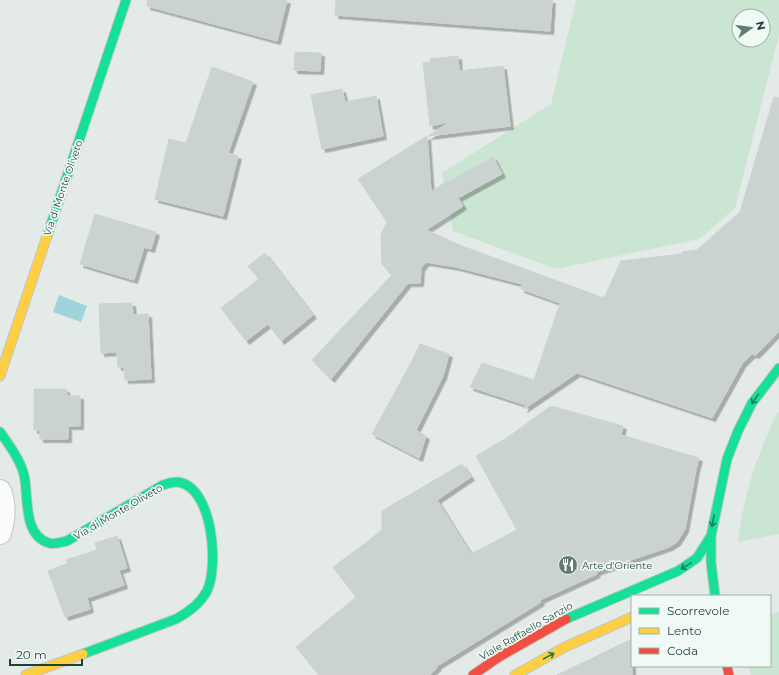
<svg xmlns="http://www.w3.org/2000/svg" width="779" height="675" viewBox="0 0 779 675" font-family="Montserrat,sans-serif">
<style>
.green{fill:#cbe5d3;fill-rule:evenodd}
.water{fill:#9fd4dc}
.building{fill:#cbd3d0;stroke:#ccd3d0;filter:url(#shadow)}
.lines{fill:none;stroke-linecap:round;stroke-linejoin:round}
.street-casing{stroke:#c1c7c4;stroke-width:24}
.fast-casing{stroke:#bfc8c4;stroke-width:11}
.slow-casing{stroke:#bfc8c4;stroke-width:11}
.jam-casing{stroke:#bfc8c4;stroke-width:11}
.street{stroke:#fbfcfb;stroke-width:22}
.fast{stroke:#16e098;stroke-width:9}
.slow{stroke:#ffcf43;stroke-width:9}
.jam{stroke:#f24e42;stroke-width:9}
.oneway{stroke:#1b7f5e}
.labels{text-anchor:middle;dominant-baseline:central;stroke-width:3.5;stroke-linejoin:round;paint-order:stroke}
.street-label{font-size:10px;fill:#1f3f37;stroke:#f1f9f5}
.poi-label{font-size:10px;fill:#1f3f37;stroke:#f1f9f5;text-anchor:start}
</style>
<defs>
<filter id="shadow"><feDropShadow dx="3.5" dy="3.5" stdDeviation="0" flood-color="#0004"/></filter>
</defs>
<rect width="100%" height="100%" fill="#e4eae7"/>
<path class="green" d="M 576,0 L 779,0 L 779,35 L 735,208 L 699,239 L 556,269 L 453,231 L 442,173 L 551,104 ZM 739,16 L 763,16 L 763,40 L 739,40 Z
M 779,411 L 779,534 L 738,542 C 742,506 751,472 766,438 C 770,429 773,419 779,411 Z
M 779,612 L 779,675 L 751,675 L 748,666 L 770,666 L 770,614 Z"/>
<path class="water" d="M 59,295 L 87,306 L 81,322 L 53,312 Z"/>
<path class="building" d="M 148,0 L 287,0 L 277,41 L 147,6 Z
M 336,0 L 552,0 L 550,31 L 335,15 Z
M 295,52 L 321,53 L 320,71 L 294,70 Z
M 458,56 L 459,71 L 503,66 L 510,126 L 428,136 L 450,122 L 430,126 L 423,63 L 431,62 L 430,59 Z
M 212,67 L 253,82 L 228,153 L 238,156 L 223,216 L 155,199 L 169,139 L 186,143 Z
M 342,89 L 345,102 L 376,96 L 383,136 L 322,149 L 311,95 Z
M 774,97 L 779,98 L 779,331 L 756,355 L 752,354 L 742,364 L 712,418 L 577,373 L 524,409 L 526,405 L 470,387 L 482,363 L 534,380 L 560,303 L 521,289 L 522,284 L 456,267 L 426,262 L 421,268 L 420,283 L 408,283 L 331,379 L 312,360 L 392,275 L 382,264 L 381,235 L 387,222 L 358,179 L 427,136 L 431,192 L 447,181 L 448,182 L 493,157 L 502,174 L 458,198 L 463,206 L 426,230 L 462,246 L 604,298 L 621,261 L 682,254 L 682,252 L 697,250 L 740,212 Z
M 95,214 L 156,232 L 151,249 L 144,247 L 134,280 L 80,264 Z
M 265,253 L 313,315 L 281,341 L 268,324 L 246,341 L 221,308 L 259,279 L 248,266 Z
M 132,303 L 133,315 L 148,314 L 151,379 L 125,380 L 124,367 L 118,367 L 117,352 L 101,353 L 99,304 Z
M 420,344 L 449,354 L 443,376 L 416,430 L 426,436 L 419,458 L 372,434 L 412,361 Z
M 34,389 L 66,389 L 67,396 L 80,396 L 80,426 L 68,426 L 68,439 L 40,439 L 40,430 L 34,430 Z
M 551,406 L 623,426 L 621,435 L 699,458 L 696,469 L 685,529 L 677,542 L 669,547 L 596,572 L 597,574 L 540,600 L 541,602 L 437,666 L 438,667 L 429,675 L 319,675 L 296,647 L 356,597 L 333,567 L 371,539 L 382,529 L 382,511 L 462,464 L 471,477 L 437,500 L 471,554 L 517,530 L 476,456 L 508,437 Z
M 117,536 L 127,568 L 119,570 L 124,585 L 87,598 L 90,609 L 65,617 L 48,571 L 68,563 L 66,560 L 97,550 L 95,543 Z
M 632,639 L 632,675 L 557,675 Z"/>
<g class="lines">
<defs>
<path id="street" d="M 0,491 C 5,504 4,520 0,533"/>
<path id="fast" d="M 47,236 L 126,0
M 0,432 C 9,445 20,459 24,475 C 29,495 22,535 49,543 C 54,545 61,542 67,541 L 163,485 C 168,483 173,482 178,482 C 213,487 219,566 207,591 C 200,604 189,612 176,619 L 83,654
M 711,536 L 711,562 L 715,596
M 566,619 L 678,571 L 697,558 L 711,536 L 727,459 L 738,431 L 752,403 L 779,368"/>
<path id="slow" d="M 0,376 L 47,236
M 26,675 L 83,654
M 515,675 L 565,647 L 632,617"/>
<path id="jam" d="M 727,666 L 729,675
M 473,675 L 499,657 L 566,619"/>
</defs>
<use href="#street" class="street-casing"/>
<use href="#fast" class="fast-casing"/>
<use href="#slow" class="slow-casing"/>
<use href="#jam" class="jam-casing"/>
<use href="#street" class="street"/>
<use href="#fast" class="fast"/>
<use href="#slow" class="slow"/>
<use href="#jam" class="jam"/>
</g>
<defs><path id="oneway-shaft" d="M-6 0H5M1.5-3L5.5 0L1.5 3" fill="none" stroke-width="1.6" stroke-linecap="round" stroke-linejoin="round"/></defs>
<g class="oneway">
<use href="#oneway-shaft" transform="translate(755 399) rotate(125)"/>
<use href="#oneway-shaft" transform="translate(713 521) rotate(101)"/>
<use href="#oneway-shaft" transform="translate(686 566) rotate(148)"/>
<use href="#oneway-shaft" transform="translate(549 656) rotate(-28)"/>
</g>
<defs>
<symbol id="restaurant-disc" viewBox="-11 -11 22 22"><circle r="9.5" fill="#647b75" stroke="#f1f9f5"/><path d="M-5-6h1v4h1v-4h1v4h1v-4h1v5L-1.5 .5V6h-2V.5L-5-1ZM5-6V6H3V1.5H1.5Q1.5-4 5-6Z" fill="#fff"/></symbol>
</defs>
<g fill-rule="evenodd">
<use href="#restaurant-disc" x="557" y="554" width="22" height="22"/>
</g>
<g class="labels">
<g class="street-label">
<text transform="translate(63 188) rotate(-71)">Via di Monte Oliveto</text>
<text transform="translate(118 512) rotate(-30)">Via di Monte Oliveto</text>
<text transform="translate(526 631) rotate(-30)">Viale Raffaello Sanzio</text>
</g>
<g class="poi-label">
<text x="582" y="565">Arte d'Oriente</text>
</g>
</g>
<rect x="631" y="595" width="140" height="72" fill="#f1f9f5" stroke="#9dafa9"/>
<rect x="639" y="608" width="20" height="6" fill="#16e098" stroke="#9dafa9"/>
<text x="667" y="615" font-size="12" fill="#1f3f37">Scorrevole</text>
<rect x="639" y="628" width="20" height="6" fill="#ffcf43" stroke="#9dafa9"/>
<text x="667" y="635" font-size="12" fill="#1f3f37">Lento</text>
<rect x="639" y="648" width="20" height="6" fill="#f24e42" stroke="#9dafa9"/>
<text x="667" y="655" font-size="12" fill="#1f3f37">Coda</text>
<g transform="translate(751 28) rotate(76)"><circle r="19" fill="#f1f9f5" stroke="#9dafa9"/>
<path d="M0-3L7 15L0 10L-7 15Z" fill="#647b75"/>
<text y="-6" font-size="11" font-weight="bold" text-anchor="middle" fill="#1f3f37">N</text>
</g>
<path d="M10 659v6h72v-6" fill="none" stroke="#1f3f37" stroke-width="2"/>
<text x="16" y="659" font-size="12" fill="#1f3f37" stroke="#f1f9f5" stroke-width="3" paint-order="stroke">20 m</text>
</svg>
